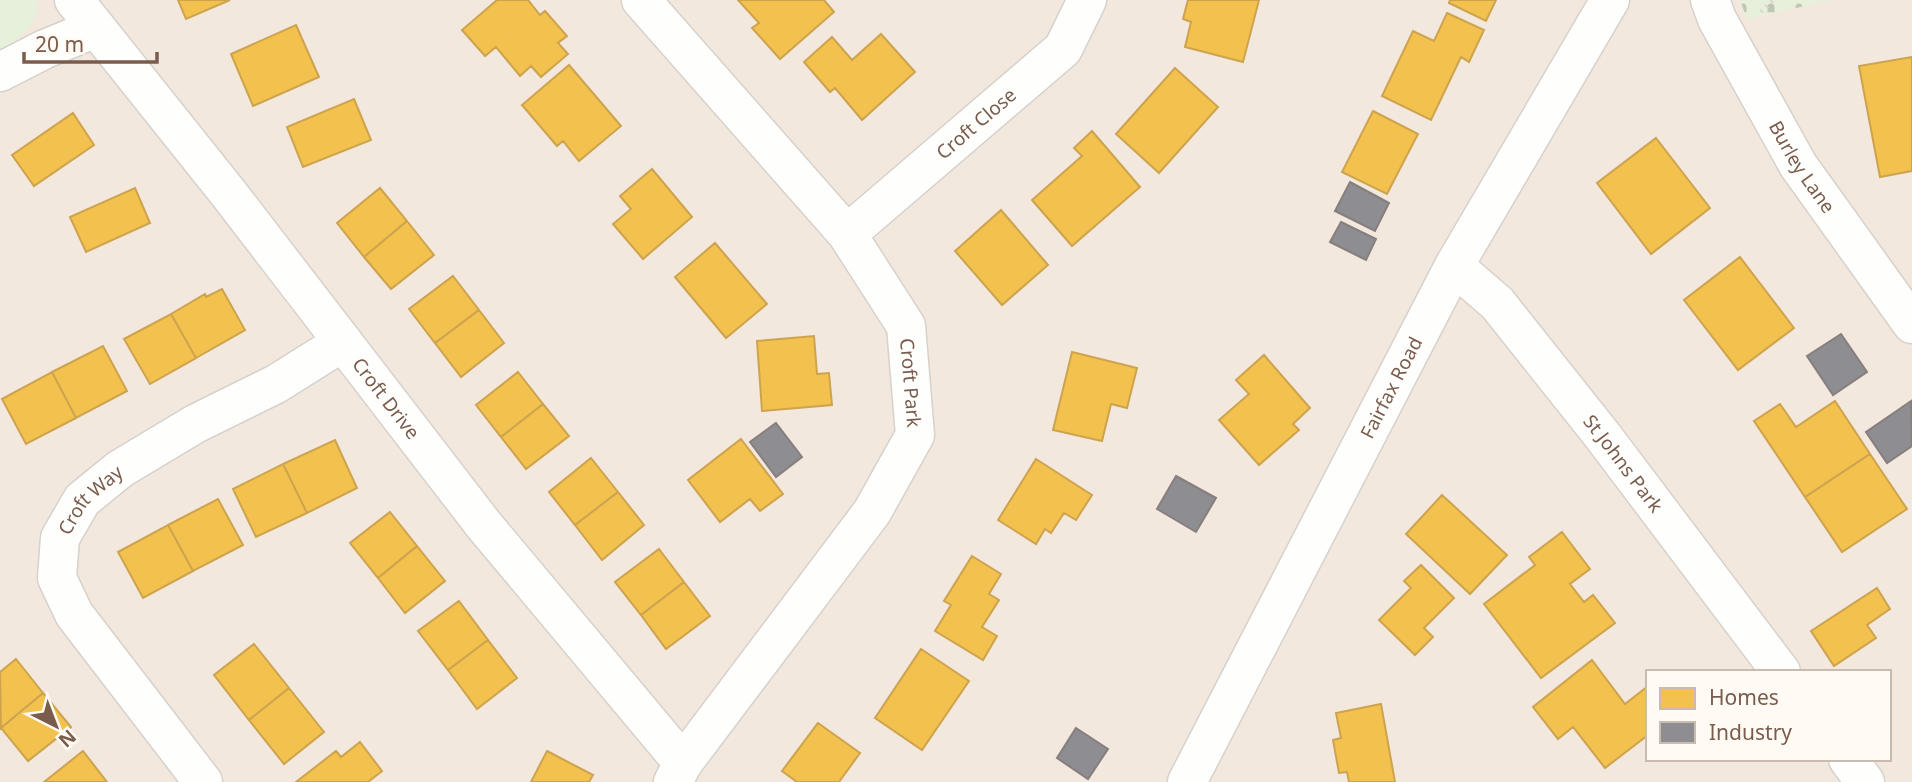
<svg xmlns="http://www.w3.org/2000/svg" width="1912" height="782" viewBox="0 0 1912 782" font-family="'Noto Sans',sans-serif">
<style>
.residential{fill:#f2e8de;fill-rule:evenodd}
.green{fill:#e7f0db}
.cemetery{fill:url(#cemetery-stones)}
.homes{fill:#f2c14e;stroke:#cea34e;stroke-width:2}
.industry{fill:#8d8d92;stroke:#877e7d;stroke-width:2}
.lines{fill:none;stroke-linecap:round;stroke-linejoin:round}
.minor-casing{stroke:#d7d1cb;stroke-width:41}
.tertiary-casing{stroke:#d7d1cb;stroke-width:41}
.path{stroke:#dcd5d0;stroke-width:4.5;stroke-dasharray:2 5;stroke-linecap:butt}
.minor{stroke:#fefefd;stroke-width:38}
.tertiary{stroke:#fefefd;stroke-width:38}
.labels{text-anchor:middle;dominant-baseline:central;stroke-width:7;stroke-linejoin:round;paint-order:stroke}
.street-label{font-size:19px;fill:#7a5c4d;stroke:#fffaf3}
</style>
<defs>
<pattern id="cemetery-stones" width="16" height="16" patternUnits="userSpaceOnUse" patternTransform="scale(1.75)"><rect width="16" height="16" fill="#e7f0db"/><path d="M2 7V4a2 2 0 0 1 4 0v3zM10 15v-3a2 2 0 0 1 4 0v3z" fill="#c0c6b4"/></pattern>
</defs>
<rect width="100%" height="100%" fill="#f9f5f0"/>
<path class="residential" d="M 0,0 L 1912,0 L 1912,782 L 0,782 ZM 1648,672 L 1889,672 L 1889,759 L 1648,759 Z"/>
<path class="green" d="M 0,0 L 36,0 C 41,26 18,38 0,51 Z"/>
<path class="cemetery" d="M 1740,0 L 1832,0 L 1747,19 Z"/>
<path class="homes" d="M 178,0 L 230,0 L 186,19 Z
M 497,0 L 528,0 L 540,15 L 545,11 L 567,36 L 558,43 L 568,54 L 541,77 L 531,66 L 520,76 L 496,47 L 485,56 L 462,30 Z
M 738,0 L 824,0 L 834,12 L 780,59 L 752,28 L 759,23 Z
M 1188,0 L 1259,0 L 1243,62 L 1185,47 L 1191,22 L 1183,19 Z
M 1450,0 L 1496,0 L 1486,21 L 1449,3 Z
M 1447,13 L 1484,30 L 1469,62 L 1461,57 L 1431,120 L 1382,96 L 1413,31 L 1434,41 Z
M 296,25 L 319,77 L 253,106 L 231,54 Z
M 881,34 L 915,72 L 862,120 L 835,88 L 830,92 L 804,62 L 832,37 L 852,60 Z
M 1912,57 L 1912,171 L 1880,177 L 1859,66 Z
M 569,65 L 621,126 L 579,161 L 563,141 L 557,146 L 522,105 Z
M 1175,68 L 1218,107 L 1159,173 L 1116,134 Z
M 354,99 L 371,140 L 303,167 L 287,127 Z
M 1373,111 L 1418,134 L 1387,194 L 1342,172 Z
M 73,113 L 94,145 L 34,186 L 12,155 Z
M 1092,131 L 1140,187 L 1072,246 L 1032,200 L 1082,156 L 1074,148 Z
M 1656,138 L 1710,208 L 1651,254 L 1597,183 Z
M 652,169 L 692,217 L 643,259 L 613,224 L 631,209 L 620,196 Z
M 135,188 L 150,223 L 86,252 L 70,217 Z
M 380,188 L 407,221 L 364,257 L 337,223 Z
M 1001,210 L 1048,265 L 1002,305 L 955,251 Z
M 407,221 L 434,255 L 391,289 L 364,257 Z
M 715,243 L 767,304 L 726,338 L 675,277 Z
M 1740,257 L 1794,328 L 1738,370 L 1684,300 Z
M 453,276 L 479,310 L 435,343 L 409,309 Z
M 222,289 L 245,330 L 196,358 L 171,314 L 205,294 L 206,297 Z
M 479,310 L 504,343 L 461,377 L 435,343 Z
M 171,314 L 196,358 L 150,384 L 124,339 Z
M 814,336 L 817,374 L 829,373 L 832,405 L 762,411 L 757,341 Z
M 103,346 L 127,391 L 76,418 L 52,372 Z
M 1072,352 L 1137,368 L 1127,408 L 1111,404 L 1102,441 L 1053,430 Z
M 1264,355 L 1310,408 L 1293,424 L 1299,430 L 1259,465 L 1219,420 L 1249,394 L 1236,380 Z
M 52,372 L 76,418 L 26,444 L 2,399 Z
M 518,372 L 543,404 L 501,437 L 476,405 Z
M 1835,401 L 1870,454 L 1805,497 L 1754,421 L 1780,404 L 1796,427 Z
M 543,404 L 569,436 L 526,469 L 501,437 Z
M 741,439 L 783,494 L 760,511 L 750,499 L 720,522 L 688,480 Z
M 335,440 L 357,488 L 307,513 L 283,464 Z
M 1870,454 L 1907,509 L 1842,552 L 1805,497 Z
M 591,458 L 618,492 L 575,525 L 549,492 Z
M 1036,459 L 1092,495 L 1076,520 L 1064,513 L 1051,533 L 1045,529 L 1036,544 L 998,520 Z
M 283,464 L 307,513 L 256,537 L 233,489 Z
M 618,492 L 644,525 L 602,560 L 575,525 Z
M 1442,495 L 1507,555 L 1470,594 L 1406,534 Z
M 218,499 L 243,545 L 193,571 L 168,525 Z
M 390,512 L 417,546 L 378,578 L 350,543 Z
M 168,525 L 193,571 L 143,598 L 118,552 Z
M 1562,532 L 1590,569 L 1570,584 L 1584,602 L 1593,595 L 1615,623 L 1541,678 L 1484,604 L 1535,565 L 1529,557 Z
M 417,546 L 445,581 L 405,613 L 378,578 Z
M 659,549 L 684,582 L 641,615 L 615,582 Z
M 972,556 L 1001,574 L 989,594 L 999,600 L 982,627 L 997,636 L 983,660 L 935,631 L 951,605 L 944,601 Z
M 1421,565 L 1454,598 L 1424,628 L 1433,637 L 1415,655 L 1379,620 L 1411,588 L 1404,581 Z
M 684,582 L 710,616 L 666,649 L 641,615 Z
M 1877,588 L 1890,609 L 1867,625 L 1876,638 L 1834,666 L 1811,631 Z
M 459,601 L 488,640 L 448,670 L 418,631 Z
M 488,640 L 517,678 L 477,709 L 448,670 Z
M 254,644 L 289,688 L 249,720 L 214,675 Z
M 921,649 L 969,681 L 922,750 L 875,718 Z
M 16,659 L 43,693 L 1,728 L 0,672 Z
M 1592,660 L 1625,704 L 1648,686 L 1648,735 L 1605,768 L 1573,727 L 1558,739 L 1533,707 Z
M 289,688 L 324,732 L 284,764 L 249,720 Z
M 43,693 L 71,727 L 28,761 L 1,728 Z
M 1381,704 L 1395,782 L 1349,782 L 1347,772 L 1339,773 L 1333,740 L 1341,738 L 1336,713 Z
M 818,723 L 860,753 L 839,782 L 797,782 L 782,771 Z
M 360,742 L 382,771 L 368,782 L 296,782 L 336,751 L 341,757 Z
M 83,751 L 107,782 L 44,782 Z
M 547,751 L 593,775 L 589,782 L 531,782 Z"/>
<path class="industry" d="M 1350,182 L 1389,203 L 1375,231 L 1335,211 Z
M 1341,222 L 1376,239 L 1366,260 L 1330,242 Z
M 1841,334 L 1867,372 L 1833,395 L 1807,356 Z
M 1911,401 L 1912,446 L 1887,463 L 1866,432 Z
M 776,423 L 802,457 L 776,477 L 750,442 Z
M 1176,476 L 1216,498 L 1196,532 L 1157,509 Z
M 1076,728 L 1108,749 L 1088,779 L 1057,758 Z"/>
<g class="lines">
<defs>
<g id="minor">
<path id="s1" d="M 74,0 L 229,194 L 483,524 L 683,763"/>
<path id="s2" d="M 641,0 L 847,234 L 906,326 L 915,435 L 872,512 L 683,763 L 673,782"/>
<path d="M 0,72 L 45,49 L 96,28"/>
<path id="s3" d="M 847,234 L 1063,49 L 1087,0"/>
<path id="s4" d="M 1454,266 L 1497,303 L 1602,435 L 1781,672"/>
<path d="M 1848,759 L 1865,782"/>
<path id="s5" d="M 203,782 L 74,614 L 57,578 L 60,538 L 82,500 L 120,469 L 195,424 L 276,384 L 343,342"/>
<path id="s6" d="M 1187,782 L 1454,266 L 1610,0"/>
</g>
<g id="tertiary">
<path id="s7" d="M 1710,0 L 1717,19 L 1798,165 L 1912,324"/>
</g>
</defs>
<use href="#minor" class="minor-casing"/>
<use href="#tertiary" class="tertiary-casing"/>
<path class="path" d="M 1761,12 L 1773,0"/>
<use href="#minor" class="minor"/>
<use href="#tertiary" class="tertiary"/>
</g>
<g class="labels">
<g class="street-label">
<text stroke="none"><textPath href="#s3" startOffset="170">Croft Close</textPath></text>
<text stroke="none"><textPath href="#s7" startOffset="191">Burley Lane</textPath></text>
<text stroke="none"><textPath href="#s2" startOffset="478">Croft Park</textPath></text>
<text stroke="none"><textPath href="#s6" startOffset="444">Fairfax Road</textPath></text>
<text stroke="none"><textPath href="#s1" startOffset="506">Croft Drive</textPath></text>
<text stroke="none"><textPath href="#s4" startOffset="261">St Johns Park</textPath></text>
<text stroke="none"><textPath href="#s5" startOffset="341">Croft Way</textPath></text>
</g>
</g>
<rect x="1646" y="670" width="245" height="91" fill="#fffaf3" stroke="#cabbb1" stroke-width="2"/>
<rect x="1660" y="688" width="35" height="21" fill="#f2c14e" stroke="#cabbb1" stroke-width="2"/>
<text x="1709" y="705" font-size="21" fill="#7a5c4d">Homes</text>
<rect x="1660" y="722" width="35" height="21" fill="#8d8d92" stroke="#cabbb1" stroke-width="2"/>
<text x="1709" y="740" font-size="21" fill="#7a5c4d">Industry</text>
<g transform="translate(56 726) rotate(138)" stroke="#fffaf3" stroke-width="5" paint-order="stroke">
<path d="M0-5L12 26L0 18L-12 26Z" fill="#7a5c4d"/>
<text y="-10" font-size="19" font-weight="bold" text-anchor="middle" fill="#7a5c4d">N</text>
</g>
<path d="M24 52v10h133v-10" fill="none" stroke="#7a5c4d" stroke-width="3.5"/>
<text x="35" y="52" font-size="21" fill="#7a5c4d" stroke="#fffaf3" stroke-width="5" paint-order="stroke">20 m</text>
</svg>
